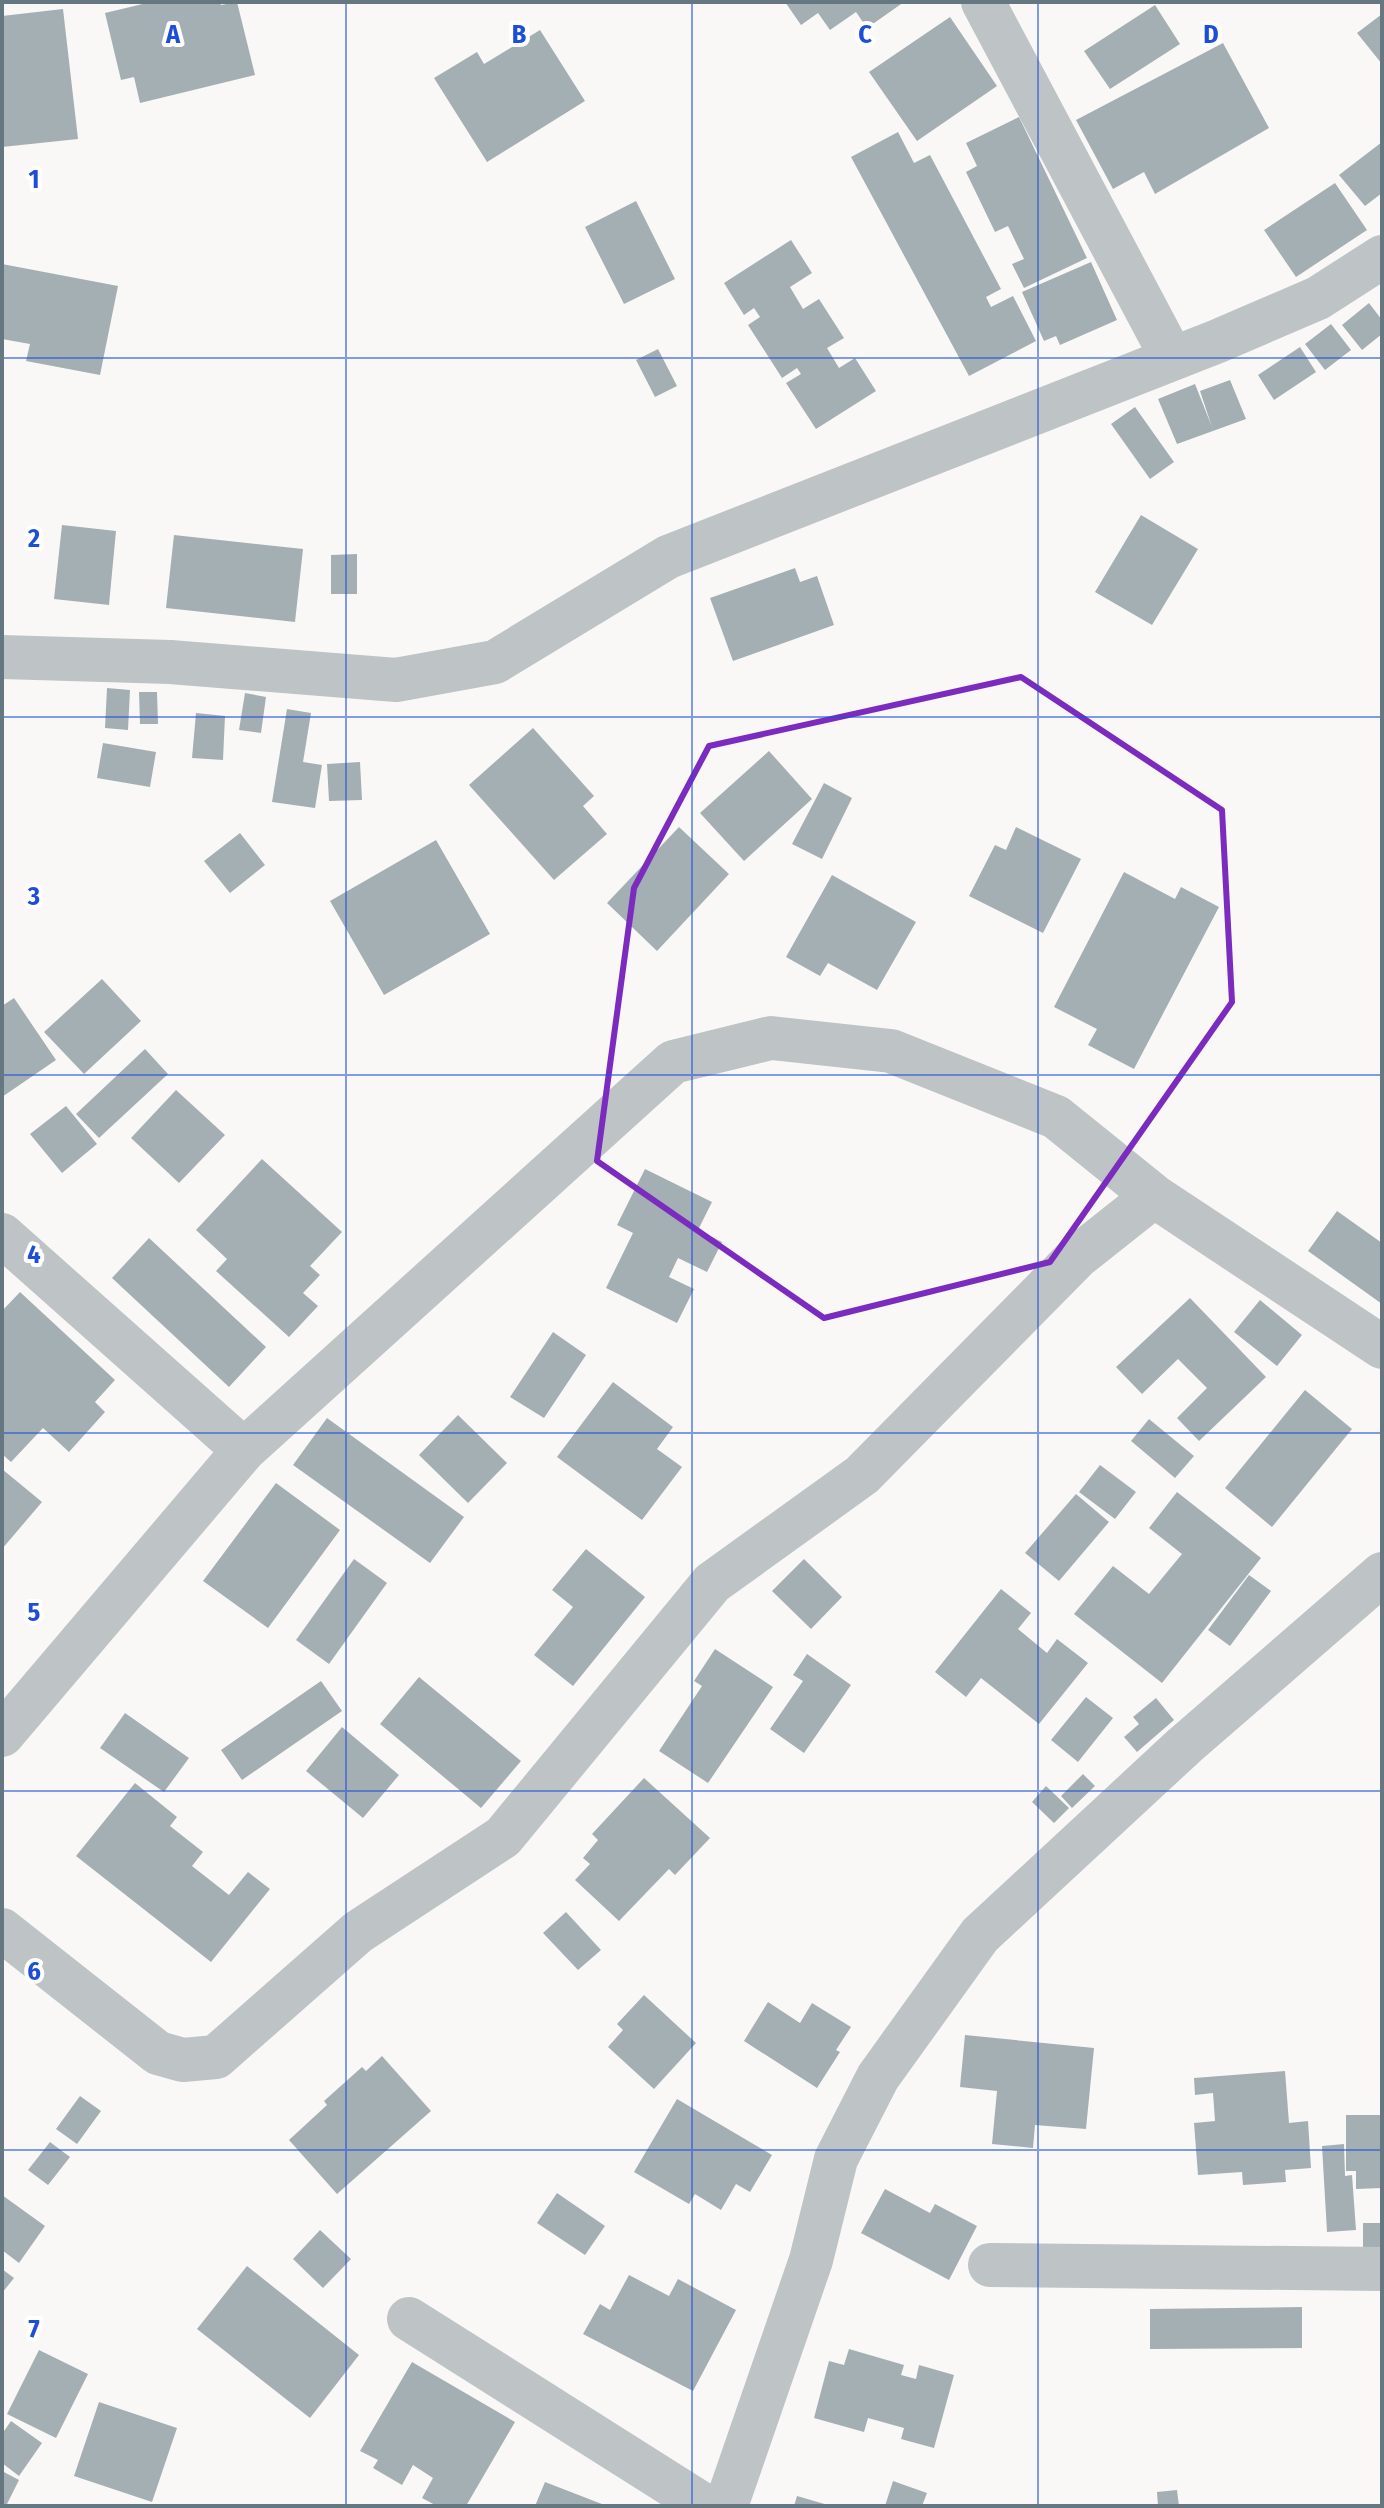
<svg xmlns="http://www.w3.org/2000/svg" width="1384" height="2508" viewBox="0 0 1384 2508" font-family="'Fira Sans Condensed',sans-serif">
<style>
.building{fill:#a4afb4}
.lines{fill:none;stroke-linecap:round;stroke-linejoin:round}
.minor{stroke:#bec3c6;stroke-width:44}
.marked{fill:none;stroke:#7b2cbf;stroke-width:6;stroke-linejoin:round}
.grid{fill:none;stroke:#1d4ed8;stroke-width:2;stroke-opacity:0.55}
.grid-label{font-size:26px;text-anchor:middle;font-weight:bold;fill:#1d4ed8;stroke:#fff;stroke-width:8;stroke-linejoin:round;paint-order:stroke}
</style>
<rect width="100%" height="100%" fill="#f9f8f6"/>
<path class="building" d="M 151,2 L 220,2 L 221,5 L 237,2 L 255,75 L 140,103 L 134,77 L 121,80 L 105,13 Z
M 785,2 L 904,2 L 867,28 L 856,12 L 830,30 L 818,13 L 801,25 Z
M 1155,5 L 1180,44 L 1110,89 L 1084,51 Z
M 63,9 L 78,139 L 2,147 L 2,16 Z
M 1382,14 L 1382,64 L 1357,33 Z
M 950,17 L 997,86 L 917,141 L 869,72 Z
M 540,30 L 585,101 L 487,162 L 434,78 L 477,52 L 484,64 Z
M 1223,43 L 1269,128 L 1155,194 L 1144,172 L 1113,189 L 1076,120 Z
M 1019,117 L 1087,258 L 1024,288 L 1012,264 L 1024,259 L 1008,226 L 995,232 L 966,172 L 977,166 L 966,143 Z
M 898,132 L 914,163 L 930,155 L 1001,289 L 986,297 L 991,307 L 1013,296 L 1036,341 L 969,376 L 851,157 Z
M 1382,142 L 1382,193 L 1365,206 L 1339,175 Z
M 1335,183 L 1367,230 L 1296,277 L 1264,230 Z
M 636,201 L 675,279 L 624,304 L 585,227 Z
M 791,240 L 812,273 L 790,287 L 803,309 L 819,299 L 844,338 L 827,348 L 839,368 L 855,358 L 876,391 L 816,429 L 786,383 L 801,374 L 797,368 L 782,378 L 748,325 L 760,317 L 754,308 L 744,315 L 724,283 Z
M 1091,262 L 1117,320 L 1060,345 L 1056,336 L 1044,341 L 1022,292 Z
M 2,264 L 118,286 L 100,375 L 26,361 L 30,344 L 2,339 Z
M 1369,303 L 1382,320 L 1382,334 L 1362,350 L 1342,325 Z
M 1331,324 L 1351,350 L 1325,370 L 1305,344 Z
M 1300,347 L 1316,372 L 1274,400 L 1258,375 Z
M 658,349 L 677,386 L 655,397 L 636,360 Z
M 1230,380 L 1246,419 L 1177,444 L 1158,399 L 1195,384 L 1212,427 L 1200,391 Z
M 1135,407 L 1174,462 L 1150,479 L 1111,424 Z
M 1141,515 L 1198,549 L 1152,625 L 1095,592 Z
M 62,525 L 116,531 L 109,605 L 54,599 Z
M 174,535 L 303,549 L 295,622 L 166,608 Z
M 357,554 L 357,594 L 331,594 L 331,555 Z
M 795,568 L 800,582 L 817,576 L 834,625 L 733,661 L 710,598 Z
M 107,688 L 130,690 L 128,730 L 105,728 Z
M 139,692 L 157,692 L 158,724 L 140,724 Z
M 245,693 L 266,697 L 261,733 L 239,730 Z
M 287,709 L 311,713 L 303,762 L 322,765 L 315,808 L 272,802 Z
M 196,713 L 225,716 L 223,760 L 192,758 Z
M 533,728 L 594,796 L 583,806 L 607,834 L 554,880 L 469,785 Z
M 103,743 L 156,752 L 150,787 L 97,778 Z
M 769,751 L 812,799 L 744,861 L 700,813 Z
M 360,762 L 362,800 L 329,801 L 327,764 Z
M 824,783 L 852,798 L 822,859 L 792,844 Z
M 679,827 L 729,874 L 657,951 L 607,903 Z
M 1016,827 L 1081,859 L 1043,933 L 969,896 L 995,845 L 1006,850 Z
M 240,833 L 265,865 L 230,893 L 204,861 Z
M 436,840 L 490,934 L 384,995 L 330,901 Z
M 1124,872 L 1175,899 L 1181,887 L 1219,907 L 1134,1069 L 1088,1045 L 1097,1029 L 1054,1007 Z
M 832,875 L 916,922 L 877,990 L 828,963 L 820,976 L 786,957 Z
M 102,979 L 141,1021 L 84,1074 L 44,1032 Z
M 14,998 L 56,1060 L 2,1097 L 2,1006 Z
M 145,1049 L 168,1074 L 99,1138 L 76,1114 Z
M 176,1090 L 225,1135 L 179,1183 L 131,1138 Z
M 66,1106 L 97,1144 L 62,1173 L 30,1134 Z
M 262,1159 L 342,1232 L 310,1266 L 320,1275 L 303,1293 L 318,1306 L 289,1337 L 216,1271 L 227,1259 L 196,1230 Z
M 645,1169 L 712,1202 L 698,1230 L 722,1242 L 707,1272 L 678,1258 L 669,1277 L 694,1289 L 677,1323 L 606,1288 L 633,1233 L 617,1225 Z
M 1337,1211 L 1382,1243 L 1382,1304 L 1308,1251 Z
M 149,1238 L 266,1347 L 229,1387 L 112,1278 Z
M 20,1292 L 115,1380 L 95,1402 L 105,1412 L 69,1452 L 43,1428 L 11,1462 L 2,1454 L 2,1311 Z
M 1190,1298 L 1266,1377 L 1199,1441 L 1177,1418 L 1207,1388 L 1178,1359 L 1142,1394 L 1116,1367 Z
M 1260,1300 L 1302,1335 L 1277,1366 L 1234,1332 Z
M 553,1332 L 586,1355 L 544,1418 L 510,1397 Z
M 613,1382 L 673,1427 L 657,1449 L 682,1467 L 642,1520 L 557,1457 Z
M 1305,1390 L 1352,1429 L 1272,1527 L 1225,1488 Z
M 458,1415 L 507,1463 L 468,1503 L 419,1455 Z
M 327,1418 L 464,1517 L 430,1563 L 293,1465 Z
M 1149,1419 L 1194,1456 L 1175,1478 L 1131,1441 Z
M 1100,1465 L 1136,1492 L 1115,1519 L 1079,1492 Z
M 2,1469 L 42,1502 L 2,1549 Z
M 276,1483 L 340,1530 L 268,1628 L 203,1581 Z
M 1177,1492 L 1261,1558 L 1162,1683 L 1074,1614 L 1113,1566 L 1149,1594 L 1182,1554 L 1149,1528 Z
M 1076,1494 L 1109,1522 L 1059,1581 L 1025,1553 Z
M 586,1549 L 645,1597 L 573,1686 L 534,1655 L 573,1607 L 552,1590 Z
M 354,1559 L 387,1583 L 329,1664 L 296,1640 Z
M 804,1559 L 842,1597 L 811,1629 L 772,1591 Z
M 1249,1575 L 1271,1591 L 1230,1646 L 1208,1630 Z
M 1001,1589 L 1031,1613 L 1018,1629 L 1047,1653 L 1057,1639 L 1088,1663 L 1039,1724 L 981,1678 L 966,1697 L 935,1672 Z
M 715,1649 L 773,1687 L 708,1783 L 659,1751 L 702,1686 L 694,1681 Z
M 807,1654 L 851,1685 L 804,1753 L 770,1729 L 803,1681 L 793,1675 Z
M 419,1677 L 521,1761 L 481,1808 L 380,1724 Z
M 321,1681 L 342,1711 L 242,1780 L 221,1750 Z
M 1086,1697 L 1113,1718 L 1078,1762 L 1051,1740 Z
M 1156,1698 L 1174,1720 L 1137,1752 L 1124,1737 L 1139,1724 L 1133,1717 Z
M 125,1713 L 189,1758 L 164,1792 L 100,1748 Z
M 342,1727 L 399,1775 L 363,1818 L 306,1771 Z
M 1083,1774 L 1095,1786 L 1072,1808 L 1061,1796 Z
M 644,1778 L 710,1838 L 675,1875 L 669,1869 L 619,1921 L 575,1880 L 590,1864 L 583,1858 L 598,1840 L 592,1834 Z
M 135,1783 L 177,1817 L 170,1826 L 203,1852 L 192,1866 L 229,1895 L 248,1872 L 270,1889 L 211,1962 L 76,1856 Z
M 1046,1786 L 1069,1808 L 1054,1823 L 1032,1802 Z
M 566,1912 L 601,1950 L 578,1970 L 543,1933 Z
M 644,1995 L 696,2043 L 654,2089 L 608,2047 L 623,2030 L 617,2024 Z
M 768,2002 L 800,2023 L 812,2003 L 851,2027 L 836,2050 L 840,2052 L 817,2088 L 744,2041 Z
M 965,2035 L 1094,2048 L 1086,2129 L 1035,2125 L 1033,2148 L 992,2144 L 997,2091 L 960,2087 Z
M 382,2056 L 431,2111 L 337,2194 L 289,2140 L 327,2105 L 324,2101 L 362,2067 L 366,2071 Z
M 1285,2071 L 1289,2123 L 1308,2121 L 1311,2168 L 1285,2170 L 1286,2182 L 1243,2185 L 1242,2172 L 1198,2175 L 1194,2123 L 1215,2121 L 1213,2093 L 1195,2095 L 1194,2078 Z
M 80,2096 L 101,2111 L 77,2144 L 56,2129 Z
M 677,2099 L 772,2155 L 750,2192 L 736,2184 L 721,2210 L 695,2194 L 689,2204 L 634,2172 Z
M 1346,2115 L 1382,2115 L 1382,2188 L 1356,2189 L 1356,2171 L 1346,2171 Z
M 50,2142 L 70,2157 L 48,2185 L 28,2170 Z
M 1344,2144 L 1345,2176 L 1352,2175 L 1356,2230 L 1327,2232 L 1322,2146 Z
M 885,2189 L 930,2213 L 935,2204 L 977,2226 L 949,2280 L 861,2233 Z
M 557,2193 L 605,2226 L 585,2255 L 537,2223 Z
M 2,2195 L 45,2226 L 19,2263 L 2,2250 Z
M 1363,2223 L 1382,2223 L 1382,2257 L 1363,2257 Z
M 320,2230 L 351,2259 L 323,2288 L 293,2259 Z
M 247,2266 L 359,2355 L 310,2418 L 197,2329 Z
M 2,2269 L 14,2278 L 2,2293 Z
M 629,2275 L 669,2296 L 678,2279 L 736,2310 L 693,2391 L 583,2334 L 600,2304 L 610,2310 Z
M 1302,2307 L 1302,2348 L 1150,2349 L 1150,2309 Z
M 849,2349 L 904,2365 L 901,2375 L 916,2379 L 919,2365 L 954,2375 L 934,2448 L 901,2439 L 904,2428 L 868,2418 L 864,2432 L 814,2418 L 829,2361 L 844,2365 Z
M 39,2350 L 88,2374 L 56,2438 L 7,2414 Z
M 412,2362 L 515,2422 L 466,2506 L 437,2506 L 422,2498 L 433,2478 L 413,2465 L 402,2485 L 373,2468 L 378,2460 L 360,2451 Z
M 99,2402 L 177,2428 L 152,2502 L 74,2476 Z
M 11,2421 L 42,2443 L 19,2476 L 2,2463 L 2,2434 Z
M 2,2471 L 19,2480 L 6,2506 L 2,2506 Z
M 893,2481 L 927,2493 L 922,2506 L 885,2506 Z
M 545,2482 L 607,2506 L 535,2506 Z
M 1177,2490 L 1179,2506 L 1158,2506 L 1157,2492 Z
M 797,2496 L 828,2505 L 827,2506 L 794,2506 Z"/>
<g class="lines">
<path class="minor" d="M 983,2 L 1172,358
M 2,657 L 170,662 L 396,680 L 495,662 L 668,557 L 1218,341 L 1318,298 L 1382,257
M 2,1235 L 244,1450
M 2,1735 L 244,1450 L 673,1062 L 771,1038 L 891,1051 L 1056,1117 L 1154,1196 L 1382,1347
M 2,1930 L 158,2053 L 183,2060 L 216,2057 L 358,1932 L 503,1837 L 712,1583 L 862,1475 L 1077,1257 L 1154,1196
M 990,2265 L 1382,2269
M 409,2319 L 705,2506
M 726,2506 L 811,2260 L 836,2159 L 878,2077 L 980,1935 L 1184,1746 L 1382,1574"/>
</g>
<path class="marked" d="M 1021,677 L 1222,810 L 1232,1002 L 1050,1262 L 824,1318 L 597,1161 L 634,888 L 709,746 Z"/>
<path class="grid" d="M 346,2 L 346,2506M 692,2 L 692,2506M 1038,2 L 1038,2506M 2,358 L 1382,358M 2,717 L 1382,717M 2,1075 L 1382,1075M 2,1433 L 1382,1433M 2,1791 L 1382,1791M 2,2150 L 1382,2150"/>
<g class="grid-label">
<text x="173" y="43">A</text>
<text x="519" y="43">B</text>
<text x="865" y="43">C</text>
<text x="1211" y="43">D</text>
<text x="34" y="188">1</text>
<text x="34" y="547">2</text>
<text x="34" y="905">3</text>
<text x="34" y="1263">4</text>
<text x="34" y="1621">5</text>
<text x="34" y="1980">6</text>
<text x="34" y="2338">7</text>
</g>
<rect width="1384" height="2508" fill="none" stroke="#657780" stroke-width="8"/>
</svg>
